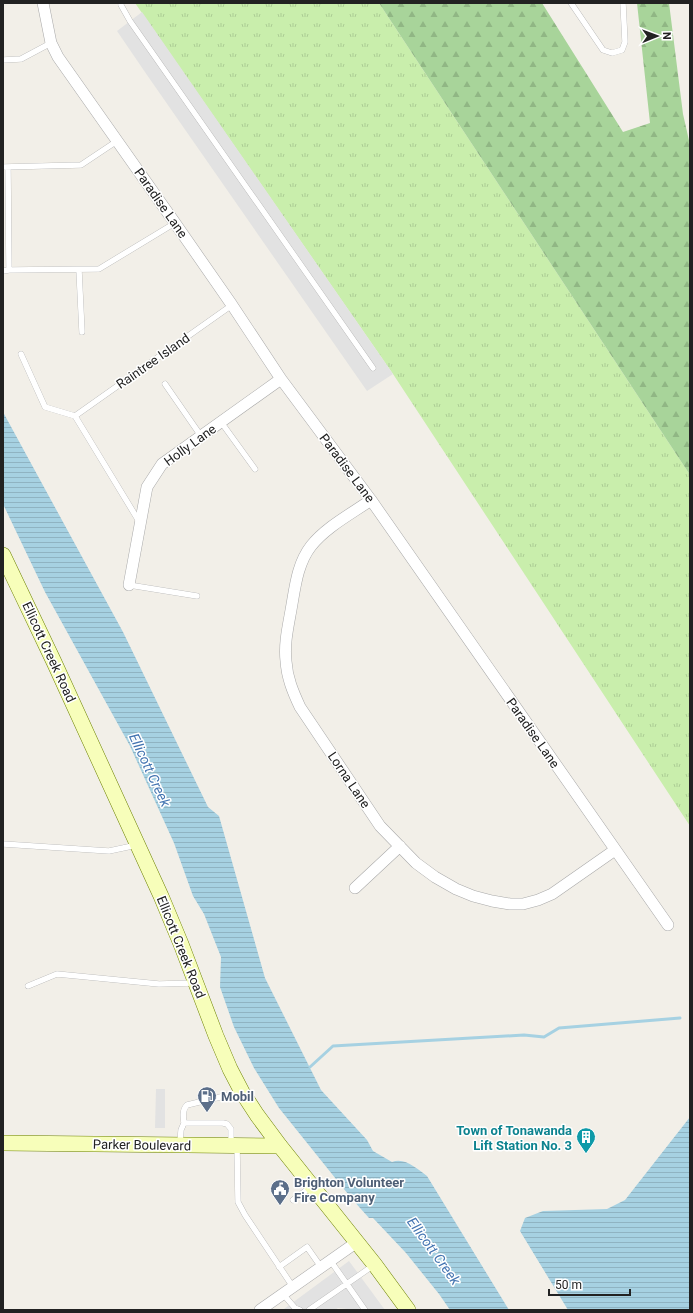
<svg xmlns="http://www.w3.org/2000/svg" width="693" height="1313" viewBox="0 0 693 1313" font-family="Roboto,sans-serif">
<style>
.grass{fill:url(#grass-tufts)}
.forest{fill:url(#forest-firs)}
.parking{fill:#e2e2e2}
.water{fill:url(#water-rules)}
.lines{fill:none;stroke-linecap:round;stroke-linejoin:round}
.stream{stroke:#a6d1e2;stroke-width:3}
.lane-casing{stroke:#a9a9a9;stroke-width:6}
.street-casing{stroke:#a9a9a9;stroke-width:12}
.secondary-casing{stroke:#6c8100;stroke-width:16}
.lane{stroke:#fff;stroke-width:5.5}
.street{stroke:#fff;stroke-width:11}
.secondary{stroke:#f7feba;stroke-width:15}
.labels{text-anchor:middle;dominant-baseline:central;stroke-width:3;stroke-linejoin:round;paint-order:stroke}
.street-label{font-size:13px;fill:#222;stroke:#fff}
.service-label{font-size:13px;font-weight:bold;fill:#4e5e75;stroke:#fff;text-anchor:start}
.culture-label{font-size:13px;font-weight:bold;fill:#0d838f;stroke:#fff;text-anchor:end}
.water-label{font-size:14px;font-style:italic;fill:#4374b1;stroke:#fff}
</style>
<defs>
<pattern id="grass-tufts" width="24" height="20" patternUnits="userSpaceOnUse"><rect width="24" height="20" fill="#c9eeac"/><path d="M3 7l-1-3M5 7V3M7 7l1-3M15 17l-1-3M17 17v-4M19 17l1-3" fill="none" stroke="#accc94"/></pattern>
<pattern id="forest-firs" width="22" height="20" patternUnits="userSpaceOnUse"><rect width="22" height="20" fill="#a8d49a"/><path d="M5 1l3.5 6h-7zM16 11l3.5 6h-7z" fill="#90b684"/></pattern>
<pattern id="water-rules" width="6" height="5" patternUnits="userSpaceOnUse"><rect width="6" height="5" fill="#a6d1e2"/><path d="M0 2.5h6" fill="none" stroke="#8fb3c2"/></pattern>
</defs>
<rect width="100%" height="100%" fill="#f2efe8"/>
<path class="grass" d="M 135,3 L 379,3 L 690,475 L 690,826 L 393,374 Z"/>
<path class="forest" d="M 379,3 L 542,3 L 623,132 L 650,123 L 637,3 L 669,3 L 683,114 L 690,145 L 690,475 Z"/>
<path class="parking" d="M 142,12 L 393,374 L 367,391 L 147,75 L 117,31 Z
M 156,1089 L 165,1089 L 165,1128 L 155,1128 Z
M 349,1261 L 385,1310 L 348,1310 L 347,1309 L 338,1308 L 335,1310 L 285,1310 L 284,1309 Z"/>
<path class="water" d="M 3,412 L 123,632 L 208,807 L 219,816 L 265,978 L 321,1090 L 367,1140 L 373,1151 L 392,1162 C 405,1157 417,1169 427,1176 L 509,1310 L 450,1310 L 439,1294 L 406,1253 L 373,1218 L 369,1218 L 352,1199 L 279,1108 L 254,1068 L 234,1027 L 220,987 L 221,957 L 204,914 L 193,896 L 174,843 L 130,746 L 45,592 L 3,504 Z
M 690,1117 L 690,1310 L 568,1310 L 520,1231 L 525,1218 L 543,1211 L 607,1209 L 625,1200 Z"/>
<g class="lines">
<path class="stream" d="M 310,1067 L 333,1046 L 524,1035 L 544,1037 L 559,1028 L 680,1018"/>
<defs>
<path id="lane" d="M 571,3 L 603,50 L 612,53 L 622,50 L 625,42 L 623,3
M 121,5 L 130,21 L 373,368
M 3,60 L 21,59 L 51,43
M 3,167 L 81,165 L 117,141
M 8,167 L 9,270 L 99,269 L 175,223
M 79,270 L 82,332
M 3,271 L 9,270
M 21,354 L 45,407 L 75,416 L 140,523
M 165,384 L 201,436
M 75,416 L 232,305
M 221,422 L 255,469
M 129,585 L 197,596
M 3,844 L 109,851 L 137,845
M 28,986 L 57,974 L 159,984 L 194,983
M 184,1123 C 183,1117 182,1110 187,1105 L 241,1092
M 180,1143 L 181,1130 L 184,1123 L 223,1123 L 227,1124 L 231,1129 L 231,1146
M 237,1146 L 238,1202 L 245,1215 L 293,1287
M 293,1200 L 311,1187
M 330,1260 L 365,1310
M 279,1267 L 307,1247 L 321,1267
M 283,1294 L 295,1308 L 300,1310
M 309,1310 L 374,1265"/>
<path id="street" d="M 43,3 L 51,43 L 58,57 L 175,223 L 232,305 L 281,379 L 371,500 L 668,925
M 371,500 C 351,514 326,527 311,546 C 297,564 295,588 291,610 C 288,627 284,644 286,661 C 287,678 293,692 300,707 L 380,826 L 416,863 L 435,877 L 456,889 L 473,896 L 492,901 L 510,904 L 523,904 L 538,900 L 552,894 L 615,850
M 129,585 L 147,487 L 162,464 L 281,379
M 355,888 L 400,846
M 260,1310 L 357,1242"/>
<path id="secondary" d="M 3,555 L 54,662 L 161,896 L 181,944 L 216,1036 L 230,1069 L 242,1092 L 257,1115 L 280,1146 L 375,1265 L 408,1310
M 3,1143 L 280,1146"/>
</defs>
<use href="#lane" class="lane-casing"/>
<use href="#street" class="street-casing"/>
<use href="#secondary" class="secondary-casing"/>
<use href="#lane" class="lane"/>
<use href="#street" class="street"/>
<use href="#secondary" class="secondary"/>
</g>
<defs>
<symbol id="fuel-pin" viewBox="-11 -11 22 30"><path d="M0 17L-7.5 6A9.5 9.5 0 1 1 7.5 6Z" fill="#5c6f8a" stroke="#fff"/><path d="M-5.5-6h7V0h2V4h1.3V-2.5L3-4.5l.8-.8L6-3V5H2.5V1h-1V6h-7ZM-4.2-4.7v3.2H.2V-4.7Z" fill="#fff"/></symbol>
<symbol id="building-pin" viewBox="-11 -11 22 30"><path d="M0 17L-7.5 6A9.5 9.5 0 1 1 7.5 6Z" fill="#0f9aa8" stroke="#fff"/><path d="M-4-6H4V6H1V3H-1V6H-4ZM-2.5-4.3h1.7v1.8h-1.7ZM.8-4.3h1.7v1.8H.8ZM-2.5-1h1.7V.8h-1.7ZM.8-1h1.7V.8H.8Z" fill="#fff"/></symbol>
<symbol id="civic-pin" viewBox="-11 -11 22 30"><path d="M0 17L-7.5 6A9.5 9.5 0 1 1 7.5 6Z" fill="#5c6f8a" stroke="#fff"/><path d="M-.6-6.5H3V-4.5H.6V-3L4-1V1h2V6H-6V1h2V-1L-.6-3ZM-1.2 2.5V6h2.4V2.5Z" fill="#fff"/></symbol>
</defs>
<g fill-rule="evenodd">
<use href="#fuel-pin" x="196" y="1085" width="22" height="30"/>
<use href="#building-pin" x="575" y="1126" width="22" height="30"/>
<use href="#civic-pin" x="269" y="1178" width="22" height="30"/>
</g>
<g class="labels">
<g class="street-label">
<text transform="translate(161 203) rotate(55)">Paradise Lane</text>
<text transform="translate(153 361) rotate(-35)">Raintree Island</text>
<text transform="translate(190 445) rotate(-36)">Holly Lane</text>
<text transform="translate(347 468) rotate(53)">Paradise Lane</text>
<text transform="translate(49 652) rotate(65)">Ellicott Creek Road</text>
<text transform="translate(533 733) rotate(55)">Paradise Lane</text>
<text transform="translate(349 780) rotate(56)">Lorna Lane</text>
<text transform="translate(181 947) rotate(68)">Ellicott Creek Road</text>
<text transform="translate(142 1145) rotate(1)">Parker Boulevard</text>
</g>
<g class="service-label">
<text x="221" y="1096">Mobil</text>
<text x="294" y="1182">Brighton Volunteer<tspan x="294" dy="15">Fire Company</tspan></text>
</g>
<g class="culture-label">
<text x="572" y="1130">Town of Tonawanda<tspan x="572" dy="15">Lift Station No. 3</tspan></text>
</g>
<g class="water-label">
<text transform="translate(150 770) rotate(65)">Ellicott Creek</text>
<text transform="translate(434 1251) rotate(54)">Ellicott Creek</text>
</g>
</g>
<rect width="693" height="1313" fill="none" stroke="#222222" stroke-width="8"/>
<g transform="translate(657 36) rotate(89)" stroke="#ffffff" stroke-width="3" paint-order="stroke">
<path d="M0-3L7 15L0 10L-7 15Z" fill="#222222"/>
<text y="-6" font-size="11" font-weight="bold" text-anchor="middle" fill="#222222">N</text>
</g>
<path d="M549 1289v6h81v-6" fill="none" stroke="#222222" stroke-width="2"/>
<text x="555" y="1289" font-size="12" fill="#222222" stroke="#ffffff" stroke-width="3" paint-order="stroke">50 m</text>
</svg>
